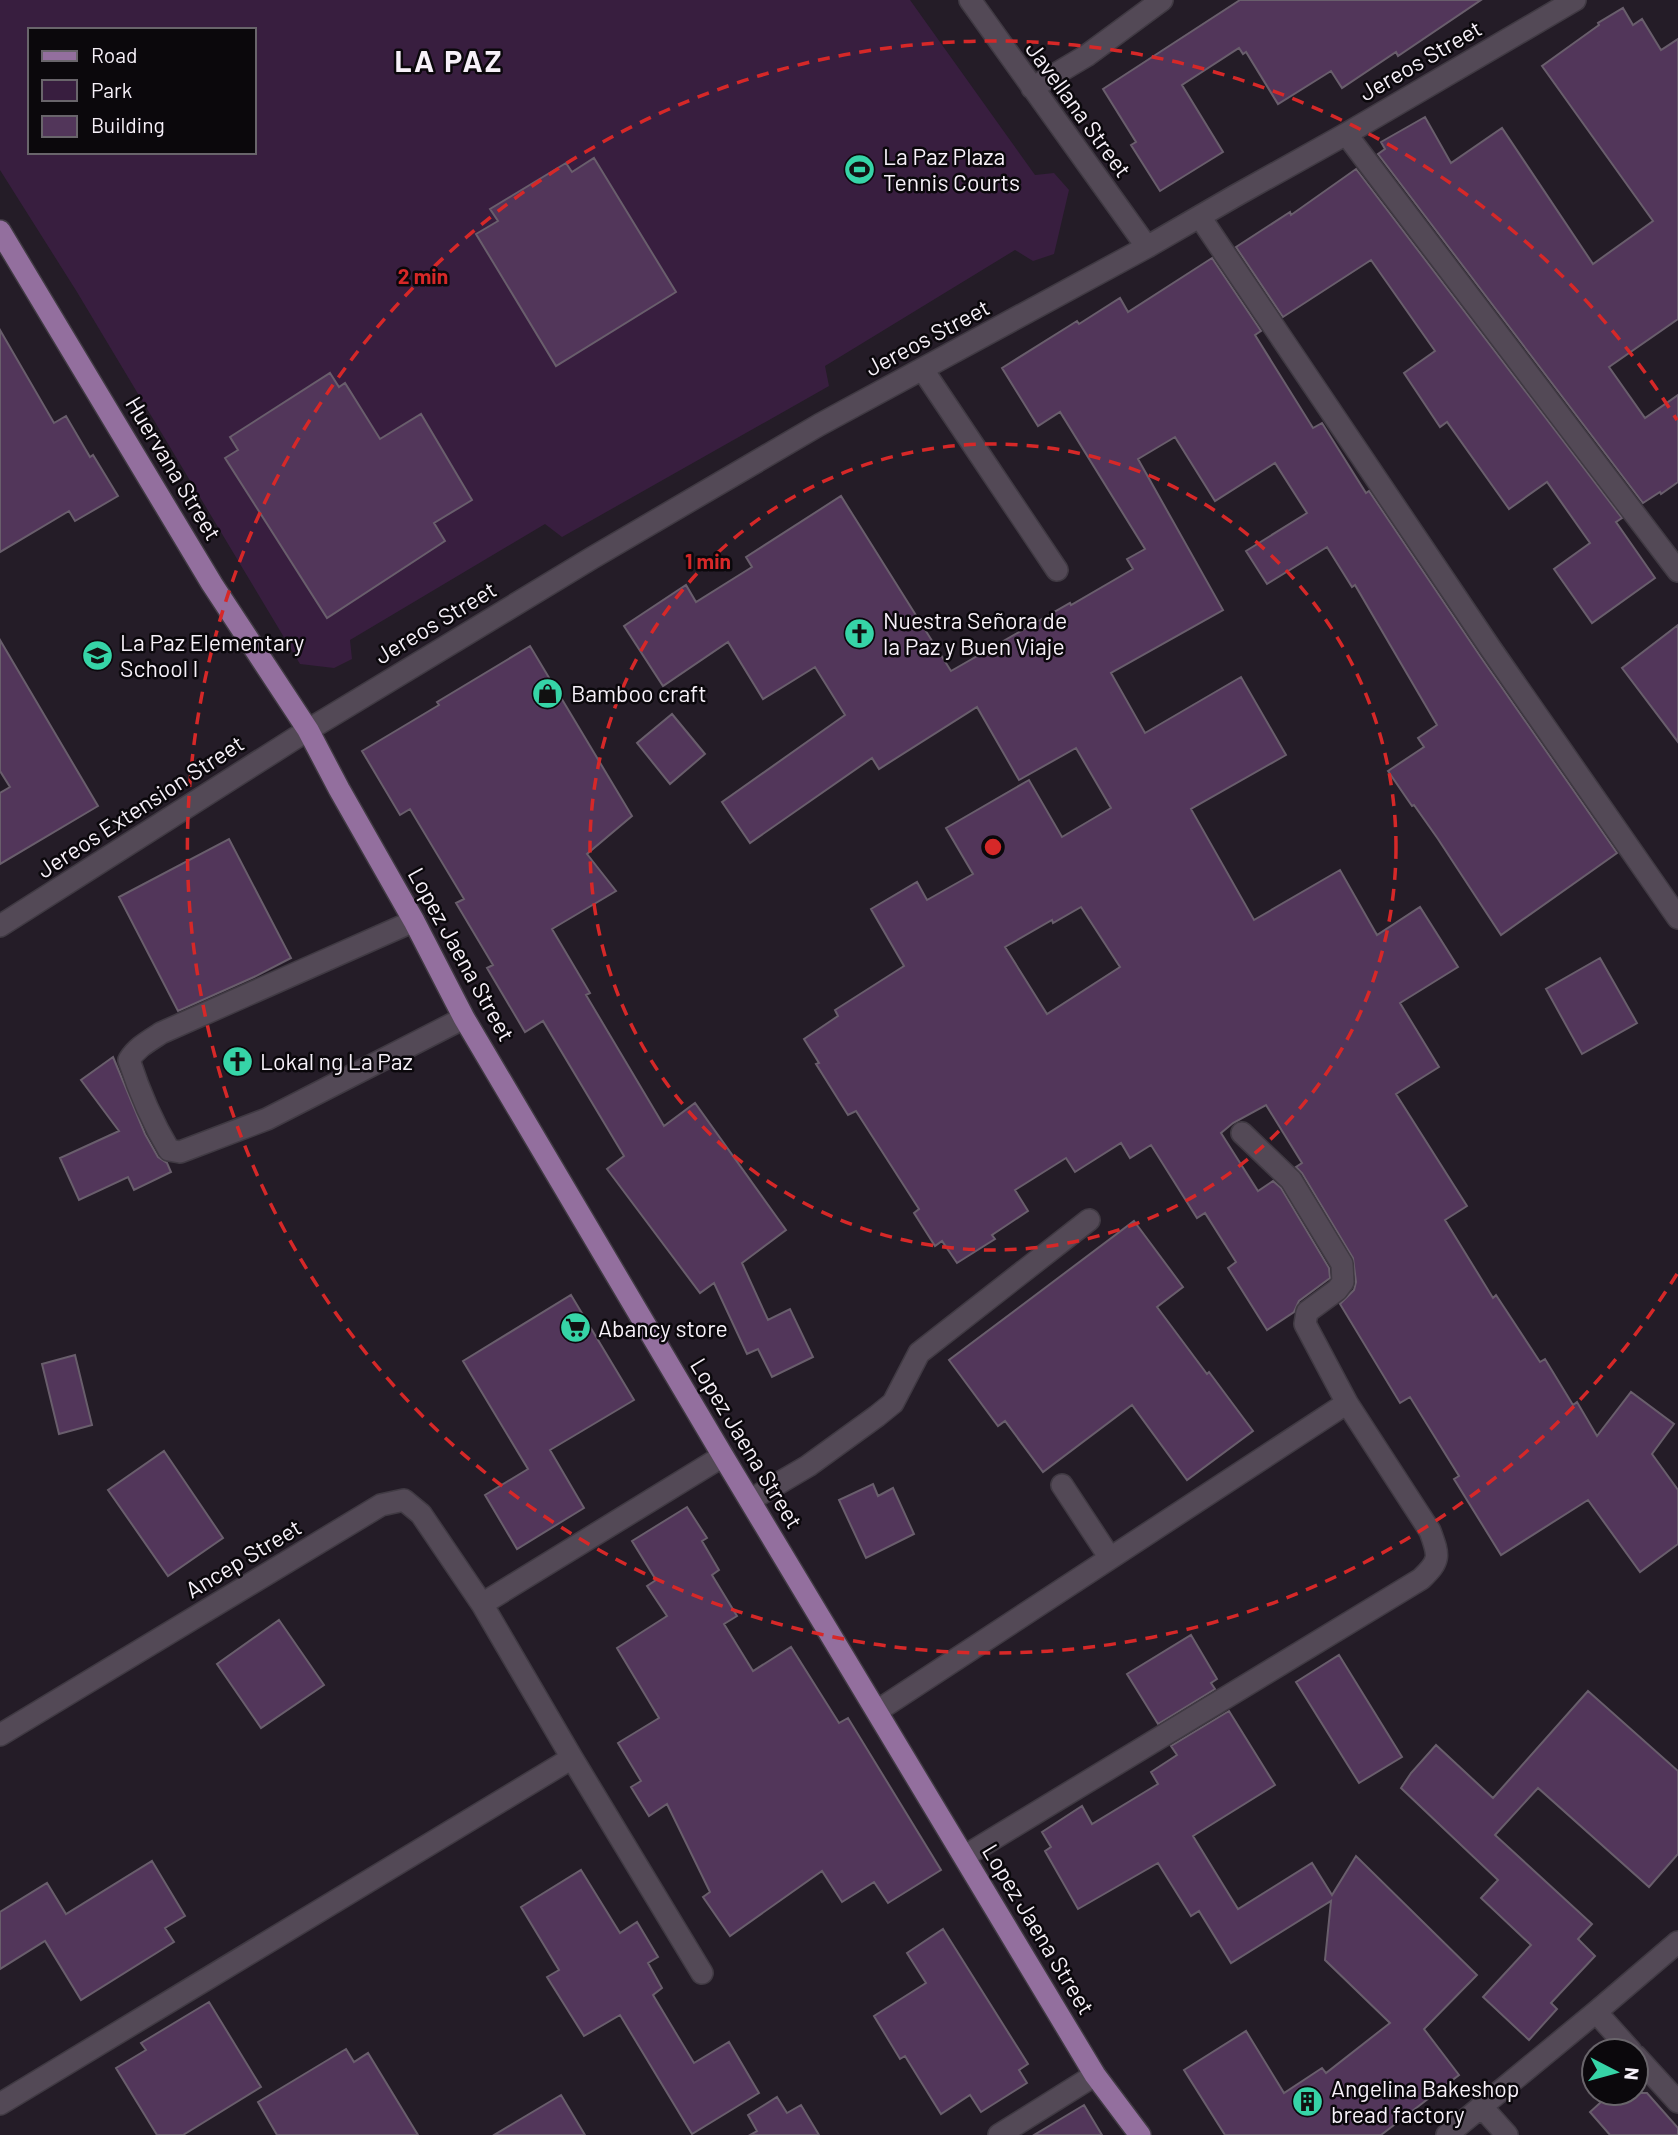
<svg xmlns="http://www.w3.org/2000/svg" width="1678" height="2135" viewBox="0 0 1678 2135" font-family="Barlow,sans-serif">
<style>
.green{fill:#381e3f;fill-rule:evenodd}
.building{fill:#52365a;stroke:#695e6c;stroke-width:2;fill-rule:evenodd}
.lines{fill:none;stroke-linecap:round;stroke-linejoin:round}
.minor-casing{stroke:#403a43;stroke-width:24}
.major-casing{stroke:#403a43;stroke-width:24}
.minor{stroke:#534956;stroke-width:21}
.major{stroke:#936f9e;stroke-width:21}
.ring{fill:none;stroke:#d62828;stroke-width:3.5;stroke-dasharray:12 9}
.labels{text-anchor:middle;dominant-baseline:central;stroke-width:5;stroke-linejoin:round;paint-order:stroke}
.street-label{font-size:23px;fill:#f7f1f9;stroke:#0b080c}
.poi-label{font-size:23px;fill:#f7f1f9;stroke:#0b080c;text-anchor:start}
.district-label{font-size:30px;font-weight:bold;letter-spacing:2px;fill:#f7f1f9;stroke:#0b080c}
.centre{fill:#d62828;stroke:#0b080c;stroke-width:3.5}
.ring-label{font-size:21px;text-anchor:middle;font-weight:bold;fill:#d62828;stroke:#0b080c;stroke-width:5;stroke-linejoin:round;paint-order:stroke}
</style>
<rect width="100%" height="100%" fill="#241c27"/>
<path class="green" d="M 0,0 L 910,0 L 1035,175 L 1054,173 L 1069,190 L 1054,254 L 1033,261 L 1015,250 L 825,366 L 829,386 L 562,537 L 545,524 L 350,640 L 352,659 L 334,668 L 300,664 L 77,292 L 0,170 ZM 30,30 L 254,30 L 254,152 L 30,152 Z"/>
<path class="building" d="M 1240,0 L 1481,0 L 1398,56 L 1396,52 L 1342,88 L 1331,71 L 1278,104 L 1246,52 L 1243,54 L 1239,48 L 1182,85 L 1223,152 L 1160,191 L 1131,145 L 1136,142 L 1103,89 Z
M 1623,8 L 1633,25 L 1642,19 L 1661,50 L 1678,39 L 1678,319 L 1609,367 L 1645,418 L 1678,395 L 1678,482 L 1661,494 L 1660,492 L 1643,503 L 1378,154 L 1385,149 L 1381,142 L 1425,117 L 1451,163 L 1502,128 L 1593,264 L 1653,221 L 1542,66 L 1599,25 L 1598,23 Z
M 594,158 L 676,292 L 556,366 L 476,234 L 498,221 L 490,209 L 566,163 L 572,172 Z
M 1356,169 L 1622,518 L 1616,522 L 1655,578 L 1592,623 L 1554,569 L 1590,543 L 1547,482 L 1509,509 L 1447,422 L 1440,427 L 1404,373 L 1435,351 L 1371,260 L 1283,317 L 1236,247 L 1290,212 L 1291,215 Z
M 1212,258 L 1261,331 L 1255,335 L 1313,428 L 1322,423 L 1366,493 L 1369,491 L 1480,656 L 1617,853 L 1501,935 L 1438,839 L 1414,805 L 1412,806 L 1388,771 L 1424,747 L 1418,738 L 1437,725 L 1355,585 L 1352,587 L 1327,547 L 1267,584 L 1246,551 L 1307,513 L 1275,463 L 1215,501 L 1175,437 L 1138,459 L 1223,610 L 1111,673 L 1145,733 L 1241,677 L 1286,755 L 1191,809 L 1254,920 L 1340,870 L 1377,935 L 1420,907 L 1458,967 L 1400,1003 L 1439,1067 L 1396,1094 L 1467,1206 L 1445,1220 L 1493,1298 L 1496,1295 L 1540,1362 L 1545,1359 L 1573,1405 L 1577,1402 L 1597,1436 L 1631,1392 L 1674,1424 L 1652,1454 L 1678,1490 L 1678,1544 L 1640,1572 L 1588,1500 L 1501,1555 L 1454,1479 L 1459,1476 L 1410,1397 L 1400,1403 L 1340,1304 L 1354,1290 L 1356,1282 L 1353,1258 L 1302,1173 L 1296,1167 L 1302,1163 L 1266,1105 L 1233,1123 L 1221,1133 L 1258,1191 L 1273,1181 L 1281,1188 L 1329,1268 L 1330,1278 L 1299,1301 L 1294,1312 L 1267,1330 L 1228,1268 L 1236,1262 L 1205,1213 L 1197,1218 L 1151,1145 L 1130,1158 L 1121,1143 L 1075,1172 L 1066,1158 L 1015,1190 L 1028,1211 L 992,1235 L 995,1239 L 957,1263 L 942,1241 L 935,1246 L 914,1213 L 919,1209 L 856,1111 L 848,1115 L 816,1064 L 819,1063 L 804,1039 L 838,1016 L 835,1010 L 904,966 L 871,909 L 917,882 L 927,900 L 973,874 L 946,828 L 1029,780 L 1062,837 L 1111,808 L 1076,748 L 1019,780 L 977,707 L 879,769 L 872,758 L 750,843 L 722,802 L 845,715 L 815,667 L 763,699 L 728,642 L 663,686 L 624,626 L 686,585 L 696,602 L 752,567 L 746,557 L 841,496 L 951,671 L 1070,603 L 1071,605 L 1133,569 L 1127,559 L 1145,549 L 1060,412 L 1038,426 L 1002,368 L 1077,321 L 1079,324 L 1120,298 L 1128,312 ZM 1081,907 L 1120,967 L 1047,1014 L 1005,947 L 1052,920 L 1053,923 Z
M 0,330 L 54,423 L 66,416 L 90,457 L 93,455 L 118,496 L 75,521 L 69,511 L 0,552 Z
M 330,373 L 339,387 L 345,383 L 380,439 L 421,414 L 472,500 L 434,523 L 445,541 L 327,618 L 225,458 L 238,450 L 230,437 Z
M 1678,625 L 1678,742 L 1622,668 Z
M 0,640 L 98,806 L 0,864 L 0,793 L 10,787 L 0,771 Z
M 530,646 L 632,816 L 587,854 L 616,891 L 552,929 L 590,993 L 586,995 L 664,1126 L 695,1103 L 786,1230 L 742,1263 L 768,1320 L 790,1309 L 813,1357 L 772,1377 L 758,1349 L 747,1354 L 714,1283 L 700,1293 L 607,1169 L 624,1156 L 543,1021 L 525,1032 L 487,968 L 493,965 L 456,903 L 464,899 L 410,809 L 400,815 L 362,751 L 439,705 L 437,702 Z
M 672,714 L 705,754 L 670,784 L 637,743 Z
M 229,839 L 291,958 L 254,977 L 178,1011 L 119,897 Z
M 1600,958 L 1637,1023 L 1582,1054 L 1546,989 Z
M 113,1057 L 145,1134 L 158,1157 L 167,1163 L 171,1172 L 134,1190 L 128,1177 L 79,1200 L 60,1158 L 119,1131 L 81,1080 Z
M 1134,1221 L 1183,1287 L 1157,1307 L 1207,1374 L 1209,1372 L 1253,1431 L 1187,1480 L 1132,1405 L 1043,1472 L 1005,1421 L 998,1426 L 949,1360 Z
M 571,1295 L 634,1400 L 550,1450 L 584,1508 L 517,1549 L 485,1495 L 528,1469 L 463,1361 Z
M 75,1355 L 92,1425 L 59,1434 L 42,1364 Z
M 164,1451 L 223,1538 L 168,1576 L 108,1490 Z
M 873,1484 L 878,1496 L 893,1488 L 914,1534 L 866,1558 L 839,1500 Z
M 687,1507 L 707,1538 L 702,1541 L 719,1570 L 712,1575 L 737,1616 L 724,1624 L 753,1671 L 791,1647 L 839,1723 L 848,1718 L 941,1870 L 888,1903 L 874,1882 L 842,1902 L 822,1871 L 730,1936 L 703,1897 L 710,1892 L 667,1804 L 649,1816 L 631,1787 L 641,1781 L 618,1743 L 659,1718 L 617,1648 L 667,1616 L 647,1586 L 656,1580 L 632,1541 Z
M 279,1620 L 324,1685 L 261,1728 L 217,1664 Z
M 1191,1635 L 1217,1679 L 1211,1683 L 1215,1689 L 1158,1724 L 1127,1674 Z
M 1339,1655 L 1402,1757 L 1359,1783 L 1296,1682 Z
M 1588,1691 L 1678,1771 L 1678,1854 L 1649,1887 L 1538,1788 L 1495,1835 L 1592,1924 L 1578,1939 L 1595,1956 L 1551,2003 L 1557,2009 L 1529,2040 L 1483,1997 L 1531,1945 L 1481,1898 L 1498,1880 L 1401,1788 L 1411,1773 L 1436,1745 L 1493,1798 Z
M 1229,1711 L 1275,1785 L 1193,1836 L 1238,1909 L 1312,1863 L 1332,1895 L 1356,1856 L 1477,1975 L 1424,2029 L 1459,2075 L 1381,2135 L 1225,2135 L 1184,2070 L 1246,2031 L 1284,2093 L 1322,2068 L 1326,2073 L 1390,2023 L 1325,1960 L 1331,1901 L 1231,1963 L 1199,1911 L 1191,1916 L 1158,1863 L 1078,1909 L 1045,1851 L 1051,1847 L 1042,1832 L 1082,1806 L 1092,1824 L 1158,1784 L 1151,1772 L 1177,1755 L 1171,1746 Z
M 152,1861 L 185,1916 L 165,1928 L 174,1942 L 81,2000 L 45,1941 L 0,1969 L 0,1912 L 47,1883 L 66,1914 Z
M 581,1870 L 620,1933 L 637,1922 L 658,1957 L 648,1963 L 662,1988 L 653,1995 L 694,2063 L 729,2042 L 759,2093 L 692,2134 L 620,2015 L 584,2036 L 547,1977 L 559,1970 L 521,1907 Z
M 943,1929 L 1028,2064 L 1019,2070 L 1027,2083 L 981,2112 L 970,2095 L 941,2114 L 905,2056 L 900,2059 L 874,2016 L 926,1983 L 907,1953 Z
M 209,2002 L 261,2087 L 183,2135 L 157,2135 L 116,2068 L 146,2050 L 141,2043 Z
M 346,2049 L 354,2062 L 368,2053 L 418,2135 L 277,2135 L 258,2102 Z
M 1611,2093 L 1647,2093 L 1678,2128 L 1678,2135 L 1610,2135 L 1590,2112 Z
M 561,2095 L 585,2135 L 494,2135 Z
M 777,2097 L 787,2113 L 801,2105 L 819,2135 L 750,2135 L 757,2131 L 748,2115 Z
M 1084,2105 L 1102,2135 L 1034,2135 Z"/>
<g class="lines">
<defs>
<path id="minor" d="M 970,0 L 1147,247
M 1032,88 L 1086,56 L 1162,0
M 1346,134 L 1678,571
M 1200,217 L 1491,649 L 1678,918
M 923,370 L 1057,570
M 414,921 L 161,1033 C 149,1041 137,1047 129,1060 C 140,1094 151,1120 169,1150 L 180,1152 L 188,1149 L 267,1119 L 464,1018
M 0,926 L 308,730 L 592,558 L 819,425 L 1147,247 L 1235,196 L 1346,134 L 1575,0
M 1242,1133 L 1291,1180 L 1342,1264 L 1343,1282 L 1337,1290 L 1307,1312 L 1305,1324 L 1347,1403
M 1062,1485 L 1110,1558
M 750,1500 L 808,1466 L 877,1416 L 893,1403 L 919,1353 L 1089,1220
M 482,1604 L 723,1456
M 877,1711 L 1347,1403 L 1430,1531 C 1439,1556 1441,1560 1421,1579 L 965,1856
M 0,1735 L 381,1505 L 404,1500 L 421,1514 L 482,1604 L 572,1758 L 702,1973
M 1596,2012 L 1631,2051
M 1636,2056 L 1678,2102
M 0,2104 L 572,1758
M 1481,2106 L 1507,2135
M 999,2135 L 1095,2075
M 1447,2135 L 1596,2012 L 1678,1942"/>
<path id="major" d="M 0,231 L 212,584 L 308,730 L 339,789 L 414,921 L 464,1018 L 723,1456 L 1095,2075 L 1140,2135"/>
</defs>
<use href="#minor" class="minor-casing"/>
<use href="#major" class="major-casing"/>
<use href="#minor" class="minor"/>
<use href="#major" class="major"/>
</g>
<g class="ring">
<circle cx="993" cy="847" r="403"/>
<path d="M1677 1274A806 806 0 1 1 1677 420"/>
</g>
<defs>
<symbol id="stadium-disc" viewBox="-11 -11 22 22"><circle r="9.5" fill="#36d4a7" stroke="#0b080c"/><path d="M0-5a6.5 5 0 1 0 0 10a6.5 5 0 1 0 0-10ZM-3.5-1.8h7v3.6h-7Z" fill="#111"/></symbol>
<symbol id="church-disc" viewBox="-11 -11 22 22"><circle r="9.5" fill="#36d4a7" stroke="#0b080c"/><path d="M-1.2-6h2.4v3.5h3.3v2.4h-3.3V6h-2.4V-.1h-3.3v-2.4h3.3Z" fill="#111"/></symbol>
<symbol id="school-disc" viewBox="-11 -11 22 22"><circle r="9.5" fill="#36d4a7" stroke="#0b080c"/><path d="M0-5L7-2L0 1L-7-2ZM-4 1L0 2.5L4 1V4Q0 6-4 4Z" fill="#111"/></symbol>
<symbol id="shop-disc" viewBox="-11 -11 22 22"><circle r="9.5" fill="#36d4a7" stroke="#0b080c"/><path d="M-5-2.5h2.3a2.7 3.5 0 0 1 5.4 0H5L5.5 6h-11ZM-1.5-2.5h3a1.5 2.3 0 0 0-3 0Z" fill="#111"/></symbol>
<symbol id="supermarket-disc" viewBox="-11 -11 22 22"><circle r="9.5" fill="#36d4a7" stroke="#0b080c"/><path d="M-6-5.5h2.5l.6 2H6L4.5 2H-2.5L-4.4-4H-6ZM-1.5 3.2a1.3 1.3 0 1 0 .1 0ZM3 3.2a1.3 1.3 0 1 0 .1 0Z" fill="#111"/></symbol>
<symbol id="building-disc" viewBox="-11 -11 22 22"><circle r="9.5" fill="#36d4a7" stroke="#0b080c"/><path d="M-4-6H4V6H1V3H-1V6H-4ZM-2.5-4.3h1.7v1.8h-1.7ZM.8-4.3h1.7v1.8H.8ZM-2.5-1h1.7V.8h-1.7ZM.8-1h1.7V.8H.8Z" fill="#111"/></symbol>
</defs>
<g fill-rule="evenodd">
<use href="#stadium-disc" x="842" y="152" width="35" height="35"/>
<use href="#church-disc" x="842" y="616" width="35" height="35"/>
<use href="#school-disc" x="80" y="638" width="35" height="35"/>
<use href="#shop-disc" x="530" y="676" width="35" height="35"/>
<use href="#church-disc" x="220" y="1044" width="35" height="35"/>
<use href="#supermarket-disc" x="558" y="1310" width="35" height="35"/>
<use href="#building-disc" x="1290" y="2084" width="35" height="35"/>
</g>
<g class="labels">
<g class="street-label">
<text transform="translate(1420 60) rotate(-30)">Jereos Street</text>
<text transform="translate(1079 109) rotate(54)">Javellana Street</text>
<text transform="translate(927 337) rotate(-28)">Jereos Street</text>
<text transform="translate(174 468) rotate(59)">Huervana Street</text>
<text transform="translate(435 622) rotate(-31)">Jereos Street</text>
<text transform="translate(140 806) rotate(-33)">Jereos Extension Street</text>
<text transform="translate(462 954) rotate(61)">Lopez Jaena Street</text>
<text transform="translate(747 1443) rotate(59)">Lopez Jaena Street</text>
<text transform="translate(243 1558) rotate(-31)">Ancep Street</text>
<text transform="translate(1039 1929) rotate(59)">Lopez Jaena Street</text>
</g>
<g class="poi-label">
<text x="883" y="156">La Paz Plaza<tspan x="883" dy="26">Tennis Courts</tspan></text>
<text x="883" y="620">Nuestra Señora de<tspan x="883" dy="26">la Paz y Buen Viaje</tspan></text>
<text x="120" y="642">La Paz Elementary<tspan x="120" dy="26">School I</tspan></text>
<text x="571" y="693">Bamboo craft</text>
<text x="260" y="1061">Lokal ng La Paz</text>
<text x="598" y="1328">Abancy store</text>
<text x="1331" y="2088">Angelina Bakeshop<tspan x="1331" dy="26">bread factory</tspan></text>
</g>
<g class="district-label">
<text x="449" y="60">LA PAZ</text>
</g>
</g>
<circle cx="993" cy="847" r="10" class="centre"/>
<g class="ring-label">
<text x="423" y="284">2 min</text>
<text x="708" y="569">1 min</text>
</g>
<rect x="28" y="28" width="228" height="126" fill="#0b080c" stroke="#69656b" stroke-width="2"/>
<rect x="42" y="51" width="35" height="10" fill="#936f9e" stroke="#69656b" stroke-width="2"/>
<text x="91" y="63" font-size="21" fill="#f7f1f9">Road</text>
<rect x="42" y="80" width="35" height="21" fill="#381e3f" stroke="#69656b" stroke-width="2"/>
<text x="91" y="98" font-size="21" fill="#f7f1f9">Park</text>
<rect x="42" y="116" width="35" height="21" fill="#52365a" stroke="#69656b" stroke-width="2"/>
<text x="91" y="133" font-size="21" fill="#f7f1f9">Building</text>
<g transform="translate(1615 2072) rotate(96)"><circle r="33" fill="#0b080c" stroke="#69656b" stroke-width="2"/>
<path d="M0-5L12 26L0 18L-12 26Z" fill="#36d4a7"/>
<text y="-10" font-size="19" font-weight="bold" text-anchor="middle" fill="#f7f1f9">N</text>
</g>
</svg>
